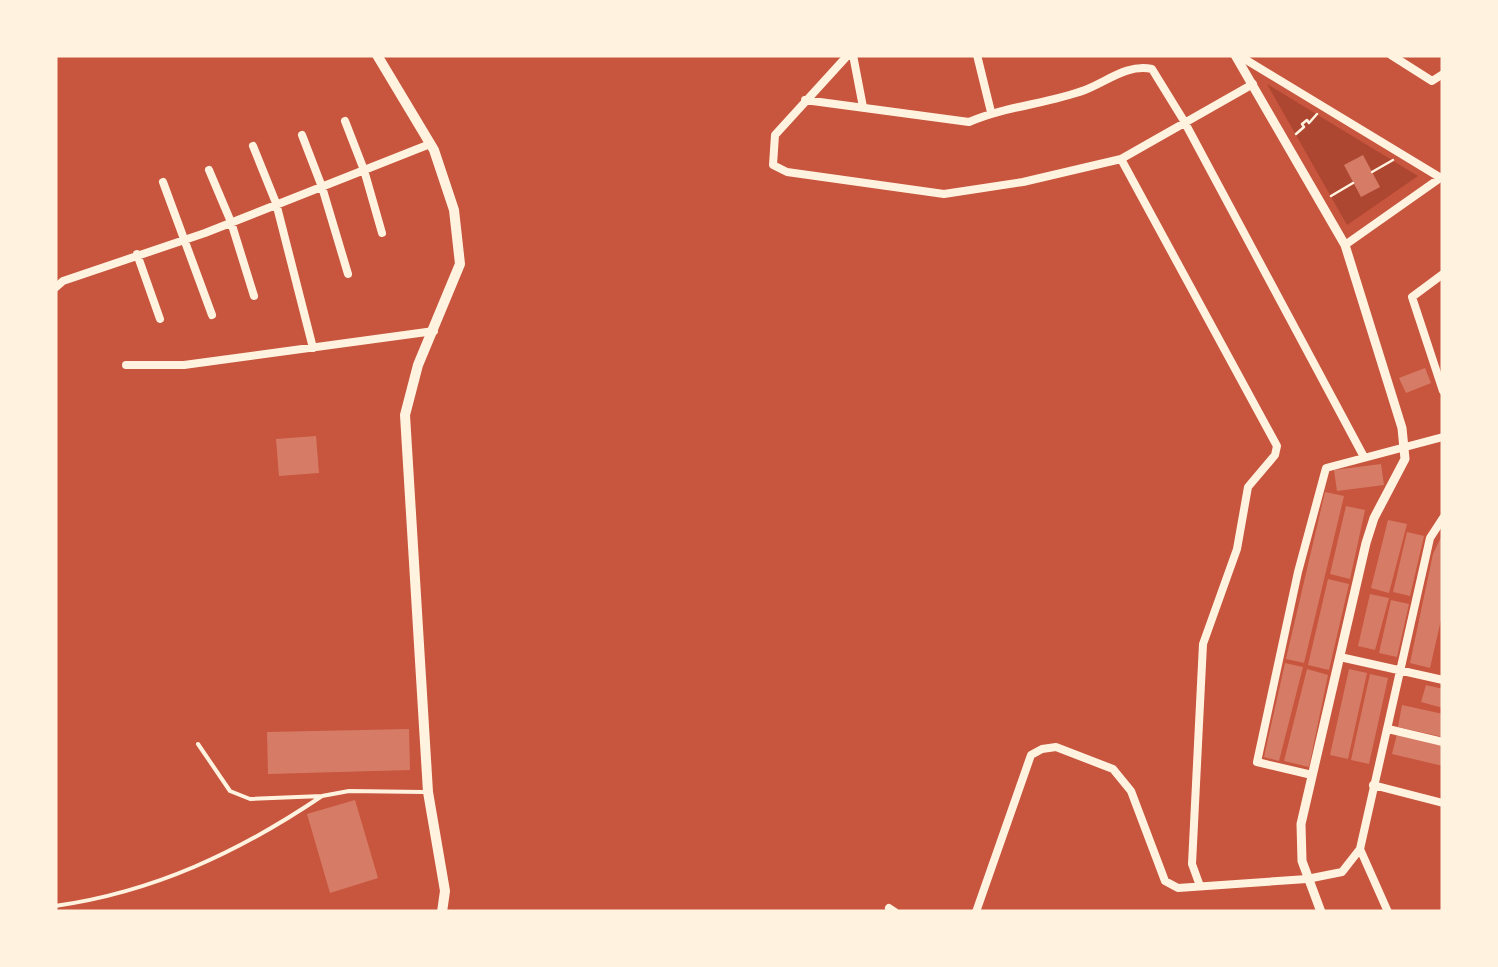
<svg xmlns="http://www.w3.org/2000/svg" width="1498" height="967" viewBox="0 0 1498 967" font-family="Lora,serif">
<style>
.green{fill:#ae4732}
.building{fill:#d67c66}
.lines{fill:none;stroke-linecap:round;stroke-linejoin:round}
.path{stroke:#fff3e0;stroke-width:2.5}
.service{stroke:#fff3e0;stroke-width:4}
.minor{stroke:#fff3e0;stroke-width:8}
.tertiary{stroke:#fff3e0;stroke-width:9}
.secondary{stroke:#fff3e0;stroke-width:10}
</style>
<rect width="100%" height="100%" fill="#c8553d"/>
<path class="green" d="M 1267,84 L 1418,176 L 1347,225 Z"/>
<path class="building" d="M 1363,155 L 1380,187 L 1361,197 L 1344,165 Z
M 1425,368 L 1431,383 L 1406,393 L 1399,378 Z
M 316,436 L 319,473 L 279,476 L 276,439 Z
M 1381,464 L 1384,485 L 1337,491 L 1334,470 Z
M 1325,492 L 1344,496 L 1304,663 L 1286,659 Z
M 1346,506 L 1365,510 L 1350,579 L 1330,574 Z
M 1388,520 L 1407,524 L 1389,593 L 1371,588 Z
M 1407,532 L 1424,536 L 1410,596 L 1393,592 Z
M 1443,533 L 1443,611 L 1430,668 L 1410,663 L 1433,554 Z
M 1328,579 L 1349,584 L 1329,670 L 1308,665 Z
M 1370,594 L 1389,598 L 1375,650 L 1358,646 Z
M 1391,600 L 1409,604 L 1397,657 L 1379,653 Z
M 1285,663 L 1303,667 L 1279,761 L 1264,757 Z
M 1307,669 L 1328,675 L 1309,767 L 1284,761 Z
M 1349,669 L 1367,673 L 1348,759 L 1330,755 Z
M 1370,674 L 1388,678 L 1369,764 L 1351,760 Z
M 1426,685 L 1443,689 L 1443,708 L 1421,702 Z
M 1402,705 L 1443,714 L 1443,737 L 1398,727 Z
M 409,729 L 410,770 L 268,774 L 267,732 Z
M 1397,734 L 1443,745 L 1443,766 L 1392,754 Z
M 355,800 L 378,878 L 330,893 L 307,814 Z"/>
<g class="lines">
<path class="path" d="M 1296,134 L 1304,127 L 1302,124 L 1307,120 L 1309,123 L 1317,114
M 1372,172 L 1393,160
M 1331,196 L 1353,183"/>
<path class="service" d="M 198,744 L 230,791 L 250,799 L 322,796 L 349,791 L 424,792
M 55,906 C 154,892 239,852 322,796"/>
<path class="minor" d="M 848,55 L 775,135 L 773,165 L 787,172 L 944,194 L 1023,182 L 1121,159
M 853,55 L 863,107
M 977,55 L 991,112
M 1238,55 L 1441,178
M 1391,55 L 1432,81 L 1443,74
M 805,100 L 969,122 C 1006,106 1047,104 1085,90 C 1108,81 1127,64 1152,69 L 1184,121 L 1364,457
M 345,121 L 364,170 L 382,233
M 302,135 L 322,187 L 348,274
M 253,146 L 276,203 L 313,348
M 209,170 L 231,222 L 254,296
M 163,182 L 212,315
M 1345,245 L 1443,176
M 137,254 L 160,319
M 1443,274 L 1412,297 L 1443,391
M 55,288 L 63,281 L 205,233 L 430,144
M 126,365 L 184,365 L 434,331
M 1340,657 L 1443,680
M 1388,729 L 1443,742
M 1312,775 L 1257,762 L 1298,572 L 1326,468 L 1443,437
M 1373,785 L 1443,803
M 1360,849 L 1388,912
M 1200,886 L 1192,864 L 1203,644 L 1237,549 L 1248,487 L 1275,455 L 1277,446 L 1121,159 L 1253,84
M 889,908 L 895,912
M 976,912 L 1031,755 L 1042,749 L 1056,747 L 1113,769 L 1131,791 L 1165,881 L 1178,888 L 1307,879 L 1342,872 L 1360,849 L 1430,538 L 1443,518"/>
<path class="tertiary" d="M 1235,55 L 1345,245 L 1402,428 L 1405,459 L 1374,518 L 1366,543 L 1301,824 L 1302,861 L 1321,912"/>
<path class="secondary" d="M 377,55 L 434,150 L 454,210 L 460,264 L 418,365 L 405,415 L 428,792 L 445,891 L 442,912"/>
</g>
<rect width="1498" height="967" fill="none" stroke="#fff3e0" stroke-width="115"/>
</svg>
